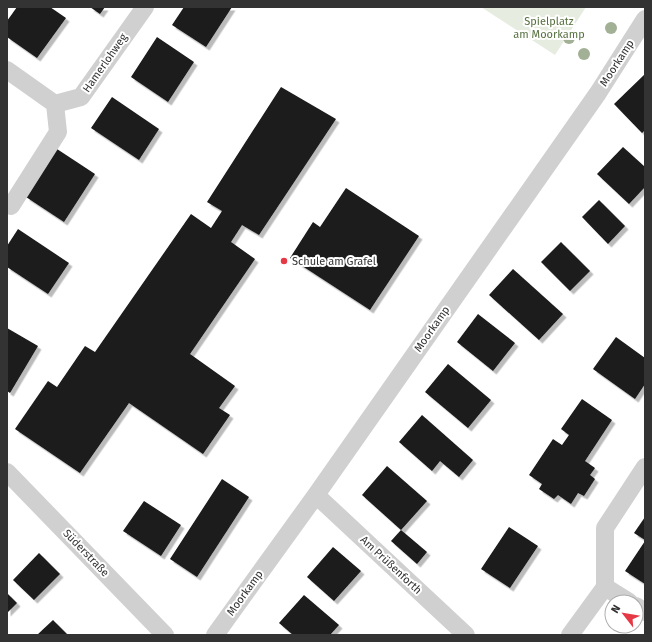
<svg xmlns="http://www.w3.org/2000/svg" width="652" height="642" viewBox="0 0 652 642" font-family="'Fira Sans',sans-serif">
<style>
.green{fill:#e6ecdf}
.building{fill:#1a1a1a;filter:url(#shadow)}
.lines{fill:none;stroke-linecap:round;stroke-linejoin:round}
.street{stroke:#d0d0d0;stroke-width:18}
.tree{fill:#a2b095}
.poi-dot{fill:#e63946;stroke:#fff;stroke-width:1.5}
.labels{text-anchor:middle;dominant-baseline:central;stroke-width:4;stroke-linejoin:round;paint-order:stroke}
.park-label{font-size:11px;fill:#56703f;stroke:#fff}
.street-label{font-size:11px;fill:#333;stroke:#fff}
.poi-label{font-size:11px;fill:#333;stroke:#fff;text-anchor:start}
</style>
<defs>
<filter id="shadow"><feDropShadow dx="3.5" dy="3.5" stdDeviation="0" flood-color="#0004"/></filter>
</defs>
<rect width="100%" height="100%" fill="#fff"/>
<path class="green" d="M 481,7 L 586,7 L 555,55 Z"/>
<path class="building" d="M 17,7 L 50,7 L 66,18 L 37,58 L 7,37 L 7,21 Z
M 90,7 L 105,7 L 100,14 Z
M 184,7 L 232,7 L 206,47 L 172,25 Z
M 157,37 L 194,62 L 168,102 L 131,77 Z
M 645,74 L 645,130 L 642,133 L 614,104 Z
M 281,87 L 336,119 L 259,235 L 242,225 L 231,242 L 255,259 L 190,354 L 235,386 L 219,408 L 230,415 L 203,454 L 129,403 L 80,473 L 15,429 L 48,381 L 57,387 L 85,346 L 95,352 L 191,214 L 211,228 L 222,211 L 207,202 Z
M 112,97 L 159,129 L 139,160 L 91,128 Z
M 623,147 L 645,167 L 645,187 L 629,204 L 597,174 Z
M 57,149 L 95,174 L 64,222 L 26,197 Z
M 346,188 L 419,236 L 370,310 L 290,258 L 313,222 L 320,227 Z
M 599,200 L 625,226 L 608,244 L 582,217 Z
M 18,229 L 69,263 L 48,294 L 7,267 L 7,246 Z
M 561,242 L 590,271 L 570,291 L 541,262 Z
M 513,269 L 563,314 L 539,340 L 489,295 Z
M 478,314 L 515,343 L 493,371 L 457,342 Z
M 7,328 L 38,346 L 10,393 L 7,391 Z
M 616,337 L 645,358 L 645,384 L 635,399 L 593,369 Z
M 448,364 L 491,400 L 468,428 L 425,392 Z
M 582,399 L 612,420 L 585,461 L 595,468 L 590,475 L 595,479 L 584,496 L 578,493 L 571,504 L 558,495 L 554,499 L 539,489 L 542,484 L 529,475 L 553,439 L 562,445 L 569,435 L 561,429 Z
M 422,415 L 473,460 L 459,477 L 440,461 L 432,471 L 399,442 Z
M 387,466 L 427,501 L 401,530 L 362,495 Z
M 222,479 L 249,497 L 197,577 L 170,559 Z
M 144,501 L 181,525 L 161,556 L 123,531 Z
M 645,517 L 645,540 L 634,533 Z
M 509,527 L 538,546 L 510,588 L 481,569 Z
M 401,530 L 427,552 L 417,564 L 391,541 Z
M 645,541 L 645,584 L 625,571 Z
M 333,547 L 361,571 L 334,601 L 307,577 Z
M 39,553 L 60,574 L 34,600 L 13,580 Z
M 7,593 L 17,603 L 7,613 Z
M 304,595 L 339,625 L 330,635 L 293,635 L 279,623 Z
M 53,620 L 68,635 L 37,635 Z"/>
<g class="lines">
<path class="street" d="M 7,70 L 55,104
M 11,206 L 58,132 L 55,104 L 81,97 L 145,7
M 7,472 L 165,635
M 316,495 L 466,635
M 605,587 L 629,602
M 636,606 L 645,612
M 215,635 L 316,495 L 598,93 L 645,19
M 570,635 L 605,587 L 605,528 L 645,467"/>
</g>
<g class="tree">
<circle cx="611" cy="28" r="6"/>
<circle cx="569" cy="38" r="6"/>
<circle cx="584" cy="54" r="6"/>
</g>
<circle class="poi-dot" cx="284" cy="261" r="4"/>
<g class="labels">
<g class="park-label">
<text x="549" y="21">Spielplatz<tspan x="549" dy="13">am Moorkamp</tspan></text>
</g>
<g class="street-label">
<text transform="translate(105 63) rotate(-55)">Hamerlohweg</text>
<text transform="translate(617 63) rotate(-57)">Moorkamp</text>
<text transform="translate(432 329) rotate(-55)">Moorkamp</text>
<text transform="translate(86 553) rotate(46)">Süderstraße</text>
<text transform="translate(391 565) rotate(43)">Am Prüßenforth</text>
<text transform="translate(245 593) rotate(-54)">Moorkamp</text>
</g>
<g class="poi-label">
<text x="292" y="261">Schule am Grafel</text>
</g>
</g>
<rect width="652" height="642" fill="none" stroke="#333333" stroke-width="16"/>
<g transform="translate(624 614) rotate(301)"><circle r="19" fill="#ffffff" stroke="#adadad"/>
<path d="M0-3L7 15L0 10L-7 15Z" fill="#e63946"/>
<text y="-6" font-size="11" font-weight="bold" text-anchor="middle" fill="#333333">N</text>
</g>
</svg>
